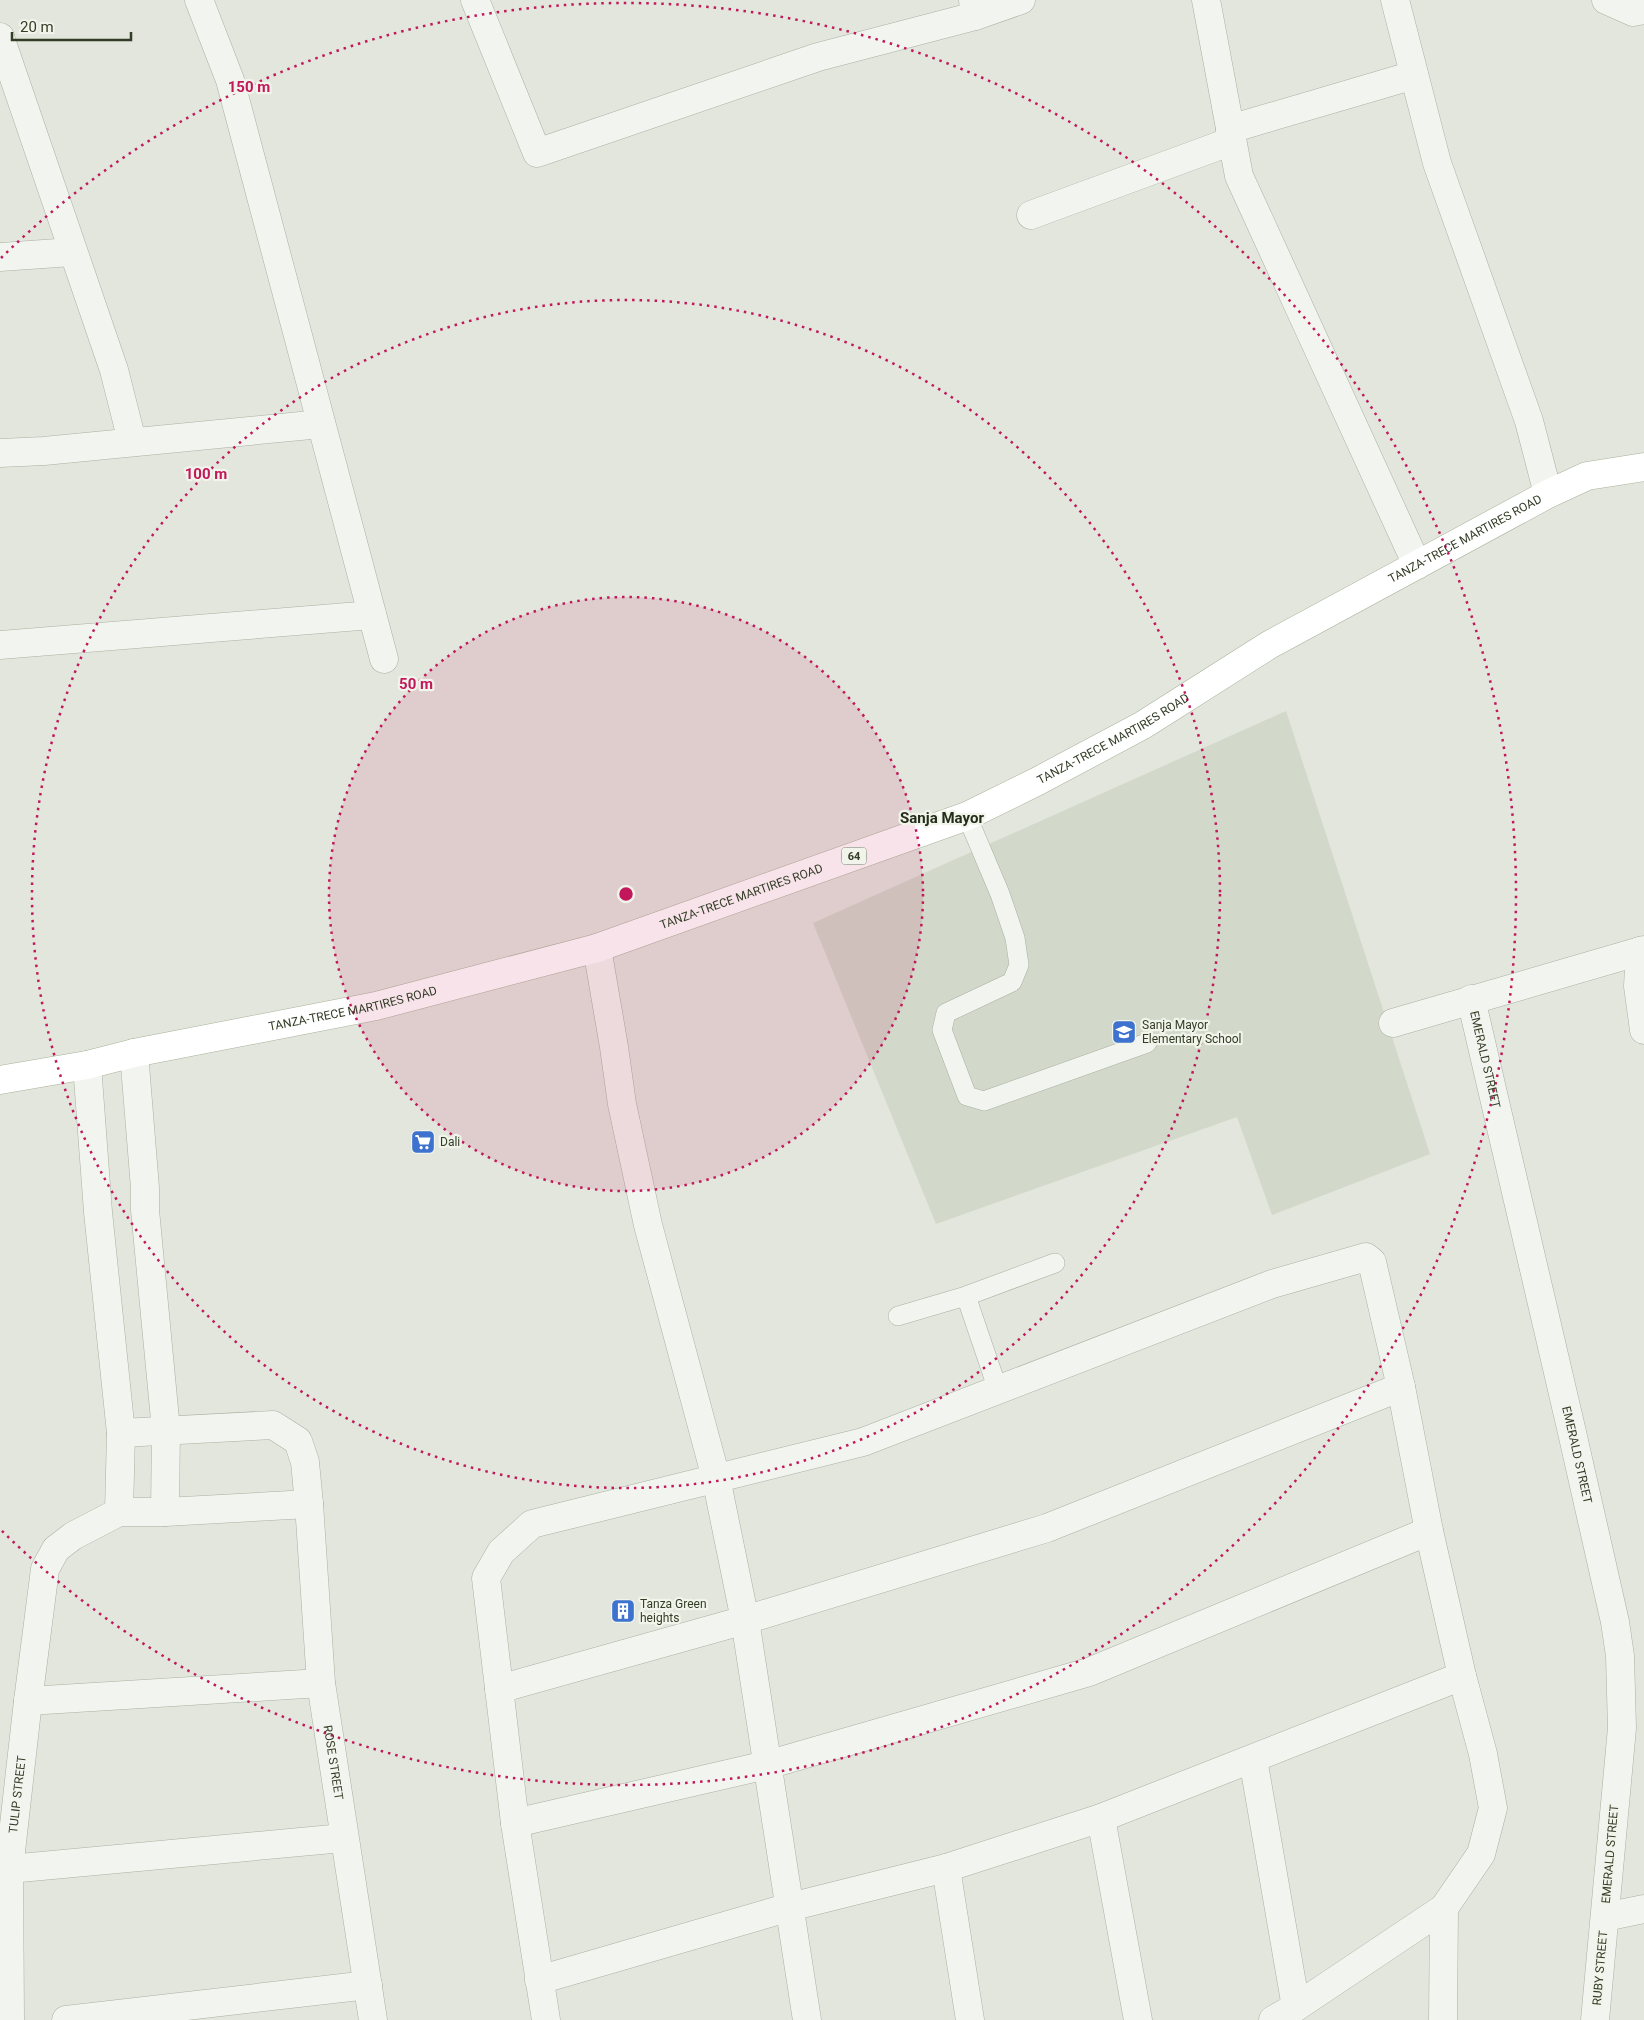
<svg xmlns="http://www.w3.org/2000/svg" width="1644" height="2020" viewBox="0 0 1644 2020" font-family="Roboto,sans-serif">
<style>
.built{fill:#d2d8ca}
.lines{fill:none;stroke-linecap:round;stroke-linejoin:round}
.service-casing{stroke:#aab0a2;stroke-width:20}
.minor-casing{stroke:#aab0a2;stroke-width:29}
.primary-casing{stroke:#a9b29b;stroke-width:29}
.service{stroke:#f2f5ef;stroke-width:19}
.minor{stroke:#f2f5ef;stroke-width:28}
.primary{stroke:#fff;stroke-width:28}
.ring{fill:none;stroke:#c2185b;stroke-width:2.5;stroke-dasharray:2.5 5}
.labels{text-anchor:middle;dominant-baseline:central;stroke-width:4.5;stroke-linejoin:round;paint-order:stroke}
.shield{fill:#f1f4eb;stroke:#6c7461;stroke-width:1}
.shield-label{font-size:11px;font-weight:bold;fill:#333d26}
.street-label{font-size:12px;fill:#333d26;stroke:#f1f4eb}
.poi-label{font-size:12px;fill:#333d26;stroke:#f1f4eb;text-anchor:start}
.quarter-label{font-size:15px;font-weight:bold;fill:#242d18;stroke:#f1f4eb}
.centre{fill:#c2185b;stroke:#f1f4eb;stroke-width:2.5}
.ring-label{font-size:15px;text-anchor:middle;font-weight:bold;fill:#c2185b;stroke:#f1f4eb;stroke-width:4.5;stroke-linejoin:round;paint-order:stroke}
</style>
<rect width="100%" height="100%" fill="#e2e6dc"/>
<path class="built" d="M 1286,711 L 1430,1154 L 1272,1215 L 1237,1117 L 936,1224 L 813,923 Z"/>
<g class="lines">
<defs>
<path id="service" d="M 967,816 L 1000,894 L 1015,938 L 1019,965 L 1012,982 L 946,1013 L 942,1030 L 967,1096 L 984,1101 L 1147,1043
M 966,1296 L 998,1390
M 898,1316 L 966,1296 L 1055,1263"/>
<g id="minor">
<path d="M 199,0 L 230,80 L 384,659"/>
<path d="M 475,0 L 537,153 L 818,57 L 975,16"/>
<path d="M 973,0 L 975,16 L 1021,0"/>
<path d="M 1206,0 L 1239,176 L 1417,565"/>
<path d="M 1395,0 L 1437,163 L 1529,421 L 1548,494"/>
<path d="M 1606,0 L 1633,12 L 1644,10"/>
<path d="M 0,37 L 114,370 L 132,441"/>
<path d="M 1230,129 L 1414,75"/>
<path d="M 1031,215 L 1232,141"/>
<path d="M 0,257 L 72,252"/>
<path d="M 0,453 L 44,451 L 321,424"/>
<path d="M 0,645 L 372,615"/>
<path d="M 597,948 L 614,1047 L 622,1104 L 648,1225 L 716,1478 L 745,1620 L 807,2020"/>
<path d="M 1640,951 L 1638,986 L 1644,1030"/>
<path id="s1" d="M 1471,999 L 1571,1428 L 1615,1622 L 1620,1656 L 1622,1728 L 1595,2020"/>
<path d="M 1393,1023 L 1644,950"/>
<path d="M 134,1053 L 145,1188 L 145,1210 L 166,1430 L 165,1512"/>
<path d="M 87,1065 L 98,1212 L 121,1433 L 119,1512"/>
<path id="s2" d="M 121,1433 L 273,1425 L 298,1441 L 305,1462 L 309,1504 L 321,1683 L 373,2020"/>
<path d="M 499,1689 L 745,1620 L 1047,1528 L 1401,1387"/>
<path d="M 28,1701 L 321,1683"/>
<path d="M 1253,1759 L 1296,2007"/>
<path d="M 1101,1818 L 1138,2020"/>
<path d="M 515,1823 L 767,1765 L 1089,1672 L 1429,1531"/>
<path d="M 946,1868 L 970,2020"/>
<path d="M 9,1869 L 343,1838"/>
<path d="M 1605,1917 L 1644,1909"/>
<path d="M 539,1980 L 790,1907 L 946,1868 L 1101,1818 L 1462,1676"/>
<path id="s3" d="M 10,2020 L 9,1869 L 28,1701 L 45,1569 L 56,1549 L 73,1536 L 119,1512 L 165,1512 L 309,1504"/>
<path d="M 66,2020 L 368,1985"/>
<path d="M 546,2020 L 515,1823 L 486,1578 L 501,1552 L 532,1524 L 863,1442 L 1272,1284 L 1366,1257 L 1372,1262 L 1401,1387 L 1429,1531 L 1462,1676 L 1483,1754 L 1493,1808 L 1481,1854 L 1444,1908 L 1443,2020"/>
<path d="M 1273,2020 L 1296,2007 L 1444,1908"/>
</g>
<g id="primary">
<path id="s4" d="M 0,1080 L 87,1065 L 134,1053 L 376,1006 L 597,948 L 967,816 L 1038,781 L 1143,725 L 1269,645 L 1548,494 L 1587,476 L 1644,467"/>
</g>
</defs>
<use href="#service" class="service-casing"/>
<use href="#minor" class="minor-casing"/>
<use href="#primary" class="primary-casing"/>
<use href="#service" class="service"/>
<use href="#minor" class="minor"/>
<use href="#primary" class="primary"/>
</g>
<circle cx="626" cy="894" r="297" fill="#c2185b" fill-opacity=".12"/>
<g class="ring">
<circle cx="626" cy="894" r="297"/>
<circle cx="626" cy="894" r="594"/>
<path d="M1 258A891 891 0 1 1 1 1530"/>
</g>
<defs>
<symbol id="school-square" viewBox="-11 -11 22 22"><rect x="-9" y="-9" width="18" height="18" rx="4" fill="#3d72cf" stroke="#f1f4eb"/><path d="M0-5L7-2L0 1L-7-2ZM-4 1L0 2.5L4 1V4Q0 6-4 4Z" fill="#fff"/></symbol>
<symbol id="supermarket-square" viewBox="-11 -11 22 22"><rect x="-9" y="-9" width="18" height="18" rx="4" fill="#3d72cf" stroke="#f1f4eb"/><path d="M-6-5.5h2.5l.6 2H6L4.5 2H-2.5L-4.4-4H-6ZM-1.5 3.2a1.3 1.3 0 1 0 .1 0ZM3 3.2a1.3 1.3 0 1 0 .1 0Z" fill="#fff"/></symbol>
<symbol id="building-square" viewBox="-11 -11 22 22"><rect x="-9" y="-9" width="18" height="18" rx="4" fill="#3d72cf" stroke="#f1f4eb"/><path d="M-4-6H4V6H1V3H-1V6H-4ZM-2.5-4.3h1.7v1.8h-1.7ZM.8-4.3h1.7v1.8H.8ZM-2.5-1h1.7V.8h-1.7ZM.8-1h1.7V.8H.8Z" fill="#fff"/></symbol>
</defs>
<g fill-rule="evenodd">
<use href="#school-square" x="1110" y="1018" width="28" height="28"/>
<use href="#supermarket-square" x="409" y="1128" width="28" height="28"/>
<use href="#building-square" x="609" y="1597" width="28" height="28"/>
</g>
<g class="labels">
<rect class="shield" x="841.5" y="847.5" width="25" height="17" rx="4"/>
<g class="shield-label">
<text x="854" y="856">64</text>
</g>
<g class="street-label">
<text stroke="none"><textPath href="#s4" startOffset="1575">TANZA-TRECE MARTIRES ROAD</textPath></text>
<text stroke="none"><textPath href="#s4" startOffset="1170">TANZA-TRECE MARTIRES ROAD</textPath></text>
<text stroke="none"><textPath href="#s4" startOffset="765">TANZA-TRECE MARTIRES ROAD</textPath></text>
<text stroke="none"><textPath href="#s4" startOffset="360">TANZA-TRECE MARTIRES ROAD</textPath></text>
<text stroke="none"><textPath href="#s1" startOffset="62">EMERALD STREET</textPath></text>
<text stroke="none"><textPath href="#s1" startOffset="468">EMERALD STREET</textPath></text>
<text stroke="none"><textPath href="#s2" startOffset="506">ROSE STREET</textPath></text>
<text stroke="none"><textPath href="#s3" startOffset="226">TULIP STREET</textPath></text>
<text transform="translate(1610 1854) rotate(-85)">EMERALD STREET</text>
<text transform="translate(1600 1968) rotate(-85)">RUBY STREET</text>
</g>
<g class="poi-label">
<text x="1142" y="1025">Sanja Mayor<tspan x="1142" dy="14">Elementary School</tspan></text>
<text x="440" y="1142">Dali</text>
<text x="640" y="1604">Tanza Green<tspan x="640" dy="14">heights</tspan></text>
</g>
<g class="quarter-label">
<text x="942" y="818">Sanja Mayor</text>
</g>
</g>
<circle cx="626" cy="894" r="8" class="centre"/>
<g class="ring-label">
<text x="249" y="92">150 m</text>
<text x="206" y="479">100 m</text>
<text x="416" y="689">50 m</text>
</g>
<path d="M12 32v8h119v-8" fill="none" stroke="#333d26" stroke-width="2.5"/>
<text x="20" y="32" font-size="15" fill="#333d26" stroke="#f1f4eb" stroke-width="4" paint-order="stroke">20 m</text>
</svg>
